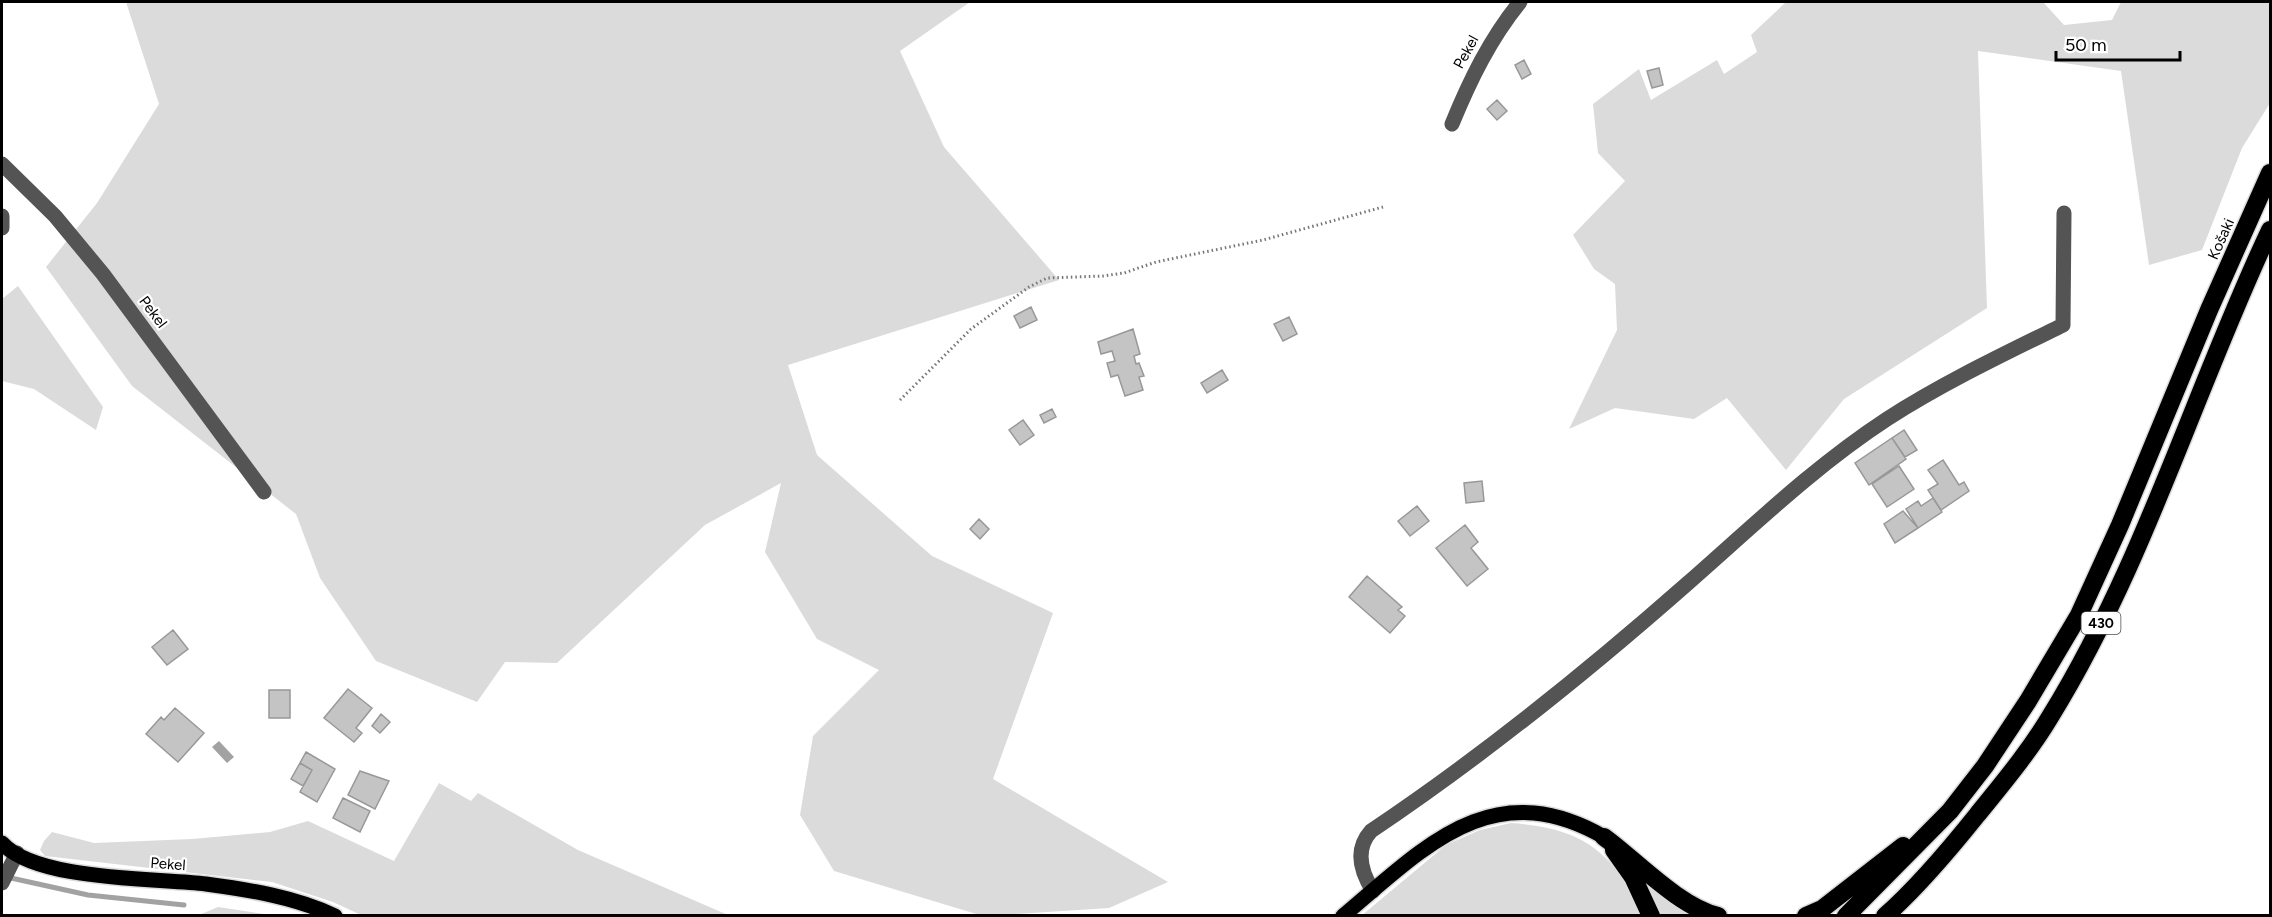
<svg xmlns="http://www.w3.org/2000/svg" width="2272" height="917" viewBox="0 0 2272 917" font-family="Figtree,sans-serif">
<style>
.green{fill:#dbdbdb}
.water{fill:#a2a2a2}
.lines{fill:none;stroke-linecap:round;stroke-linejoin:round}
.stream{stroke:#a2a2a2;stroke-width:5}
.building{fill:#c4c4c4;stroke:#989898;stroke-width:1.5}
.major-casing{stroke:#dbdbdb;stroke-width:18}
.highway-casing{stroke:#dbdbdb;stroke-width:21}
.path{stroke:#767676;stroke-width:3;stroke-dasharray:1.5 3;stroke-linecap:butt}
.minor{stroke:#545454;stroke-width:15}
.major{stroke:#000;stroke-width:15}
.highway{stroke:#000;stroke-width:18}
.labels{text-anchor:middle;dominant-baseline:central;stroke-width:4.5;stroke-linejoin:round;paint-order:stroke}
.shield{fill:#fff;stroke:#4c4c4c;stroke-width:1.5}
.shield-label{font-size:14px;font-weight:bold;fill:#000}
.street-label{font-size:15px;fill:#000;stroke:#fff}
</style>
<rect width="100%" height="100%" fill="#fff"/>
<path class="green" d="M 126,2 L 970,2 L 900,51 L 944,147 L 1059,280 L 788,365 L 817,455 L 932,556 L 1053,613 L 993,779 L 1168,882 L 1109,908 L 983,916 L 834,871 L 800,815 L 813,736 L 879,670 L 817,639 L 765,552 L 781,483 L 705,525 L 557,663 L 505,662 L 477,702 L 376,661 L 320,578 L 296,514 L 132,386 L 46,267 L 97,203 L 159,104 Z
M 1786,2 L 2043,2 L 2064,25 L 2112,20 L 2121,2 L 2270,2 L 2270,103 L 2242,148 L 2202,250 L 2149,265 L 2121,71 L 1978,51 L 1987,308 L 1844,399 L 1786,470 L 1727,398 L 1694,419 L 1615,408 L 1569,429 L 1617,330 L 1615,284 L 1594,269 L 1573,235 L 1625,181 L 1598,153 L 1593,104 L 1639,69 L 1651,100 L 1717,60 L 1724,74 L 1757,52 L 1751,35 Z
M 18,286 L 103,407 L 96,430 L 34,389 L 2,381 L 2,299 Z
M 439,783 L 471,801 L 478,793 L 578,850 L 728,915 L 361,915 L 333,902 L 272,882 L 45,856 L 40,850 L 44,841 L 52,832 L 94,843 L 192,839 L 270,832 L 308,821 L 394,861 Z
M 1511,823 C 1583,828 1613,851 1643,916 L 1361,916 L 1446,845 L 1480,830 Z
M 1639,876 L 1700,915 L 1660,915 L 1656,903 Z
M 218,907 L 270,915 L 199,915 Z"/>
<path class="water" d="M 219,741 L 234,757 L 227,763 L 212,747 Z"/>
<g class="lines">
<path class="stream" d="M 11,878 L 88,895 L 184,905"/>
</g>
<path class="building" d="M 1524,60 L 1531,74 L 1522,79 L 1515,65 Z
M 1659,68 L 1663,85 L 1652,88 L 1647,71 Z
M 1497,100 L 1507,111 L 1497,120 L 1487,109 Z
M 1031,307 L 1037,320 L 1020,328 L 1014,316 Z
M 1289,317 L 1297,334 L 1283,341 L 1274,324 Z
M 1133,329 L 1140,354 L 1134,356 L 1136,364 L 1139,363 L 1144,376 L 1139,377 L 1143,390 L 1125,396 L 1118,375 L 1111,377 L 1107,363 L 1115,361 L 1112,351 L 1101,354 L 1098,342 Z
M 1222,370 L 1228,380 L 1207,393 L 1201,383 Z
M 1052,409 L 1056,417 L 1044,423 L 1040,415 Z
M 1023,420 L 1034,435 L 1020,445 L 1009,430 Z
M 1904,430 L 1917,450 L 1905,457 L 1892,438 Z
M 1892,438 L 1906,459 L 1869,485 L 1855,463 Z
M 1943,460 L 1959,485 L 1964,482 L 1969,491 L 1941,510 L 1928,490 L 1938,484 L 1928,470 Z
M 1899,466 L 1914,489 L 1887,507 L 1872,484 Z
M 1482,481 L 1484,501 L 1466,503 L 1464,483 Z
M 1933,498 L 1942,512 L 1918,528 L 1906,509 L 1918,501 L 1921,506 Z
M 1417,506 L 1429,521 L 1410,536 L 1398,521 Z
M 1903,511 L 1918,528 L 1895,543 L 1884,524 Z
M 979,519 L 989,529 L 980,539 L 970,529 Z
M 1465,525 L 1478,542 L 1471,548 L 1488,569 L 1467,586 L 1436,548 Z
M 1367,576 L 1402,607 L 1398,610 L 1405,616 L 1390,633 L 1349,597 Z
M 173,630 L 188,649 L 167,665 L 152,647 Z
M 348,689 L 372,708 L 356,728 L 362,733 L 354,742 L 324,718 Z
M 269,690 L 290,690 L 290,718 L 269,718 Z
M 175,708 L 204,733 L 178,762 L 146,734 L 161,717 L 164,720 Z
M 381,714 L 390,722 L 380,733 L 372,726 Z
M 306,752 L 335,769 L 317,802 L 300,792 L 312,770 L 300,763 Z
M 300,763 L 312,770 L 303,786 L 291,779 Z
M 360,771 L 389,781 L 375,809 L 348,795 Z
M 343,798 L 370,811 L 360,832 L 333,818 Z"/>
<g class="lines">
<defs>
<path id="major" d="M 2,843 C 36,881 156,878 206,884 C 250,890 295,897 335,916
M 1343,916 C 1425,847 1492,773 1604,837"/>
<path id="highway" d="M 1604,837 C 1637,861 1678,906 1718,916
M 1614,850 L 1633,877 L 1651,916
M 1806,916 L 1822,909 L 1903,846
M 1846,916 L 1950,811 L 1985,766 L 2028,701 L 2079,615 L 2120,525 L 2209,310 L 2270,173
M 1885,916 C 1919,886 1949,850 1977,815 C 2002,784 2029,752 2050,717 C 2144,565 2194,391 2270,230"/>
</defs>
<use href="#major" class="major-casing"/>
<use href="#highway" class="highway-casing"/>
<path class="path" d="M 900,400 L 971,329 L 1029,287 L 1047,278 L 1103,276 L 1124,273 L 1156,262 L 1263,240 L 1383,207"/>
<path class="minor" d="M 1452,124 C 1470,80 1490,39 1520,2
M 2,164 L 55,216 L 103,274 L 264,492
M 2,216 L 2,228
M 2,883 L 17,853
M 1373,891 C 1361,872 1354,850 1371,831 C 1483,756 1587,672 1688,583 C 1753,526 1815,466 1887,419 C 1943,383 2004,354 2063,325 L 2064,213"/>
<use href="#major" class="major"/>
<use href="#highway" class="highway"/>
</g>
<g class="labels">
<rect class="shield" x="2081.5" y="612" width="39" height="22" rx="4.5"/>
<g class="shield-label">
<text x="2101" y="623">430</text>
</g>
<g class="street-label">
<text transform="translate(1466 52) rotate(-61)">Pekel</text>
<text transform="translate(2221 239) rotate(-66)">Košaki</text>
<text transform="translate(153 312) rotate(53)">Pekel</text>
<text transform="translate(168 864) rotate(4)">Pekel</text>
</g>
</g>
<rect width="2272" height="917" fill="none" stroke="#000000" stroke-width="6"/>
<path d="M2056 51v9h124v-9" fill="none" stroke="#000000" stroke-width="3"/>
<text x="2065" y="51" font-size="18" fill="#000000" stroke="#ffffff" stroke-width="4.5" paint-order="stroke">50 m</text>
</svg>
